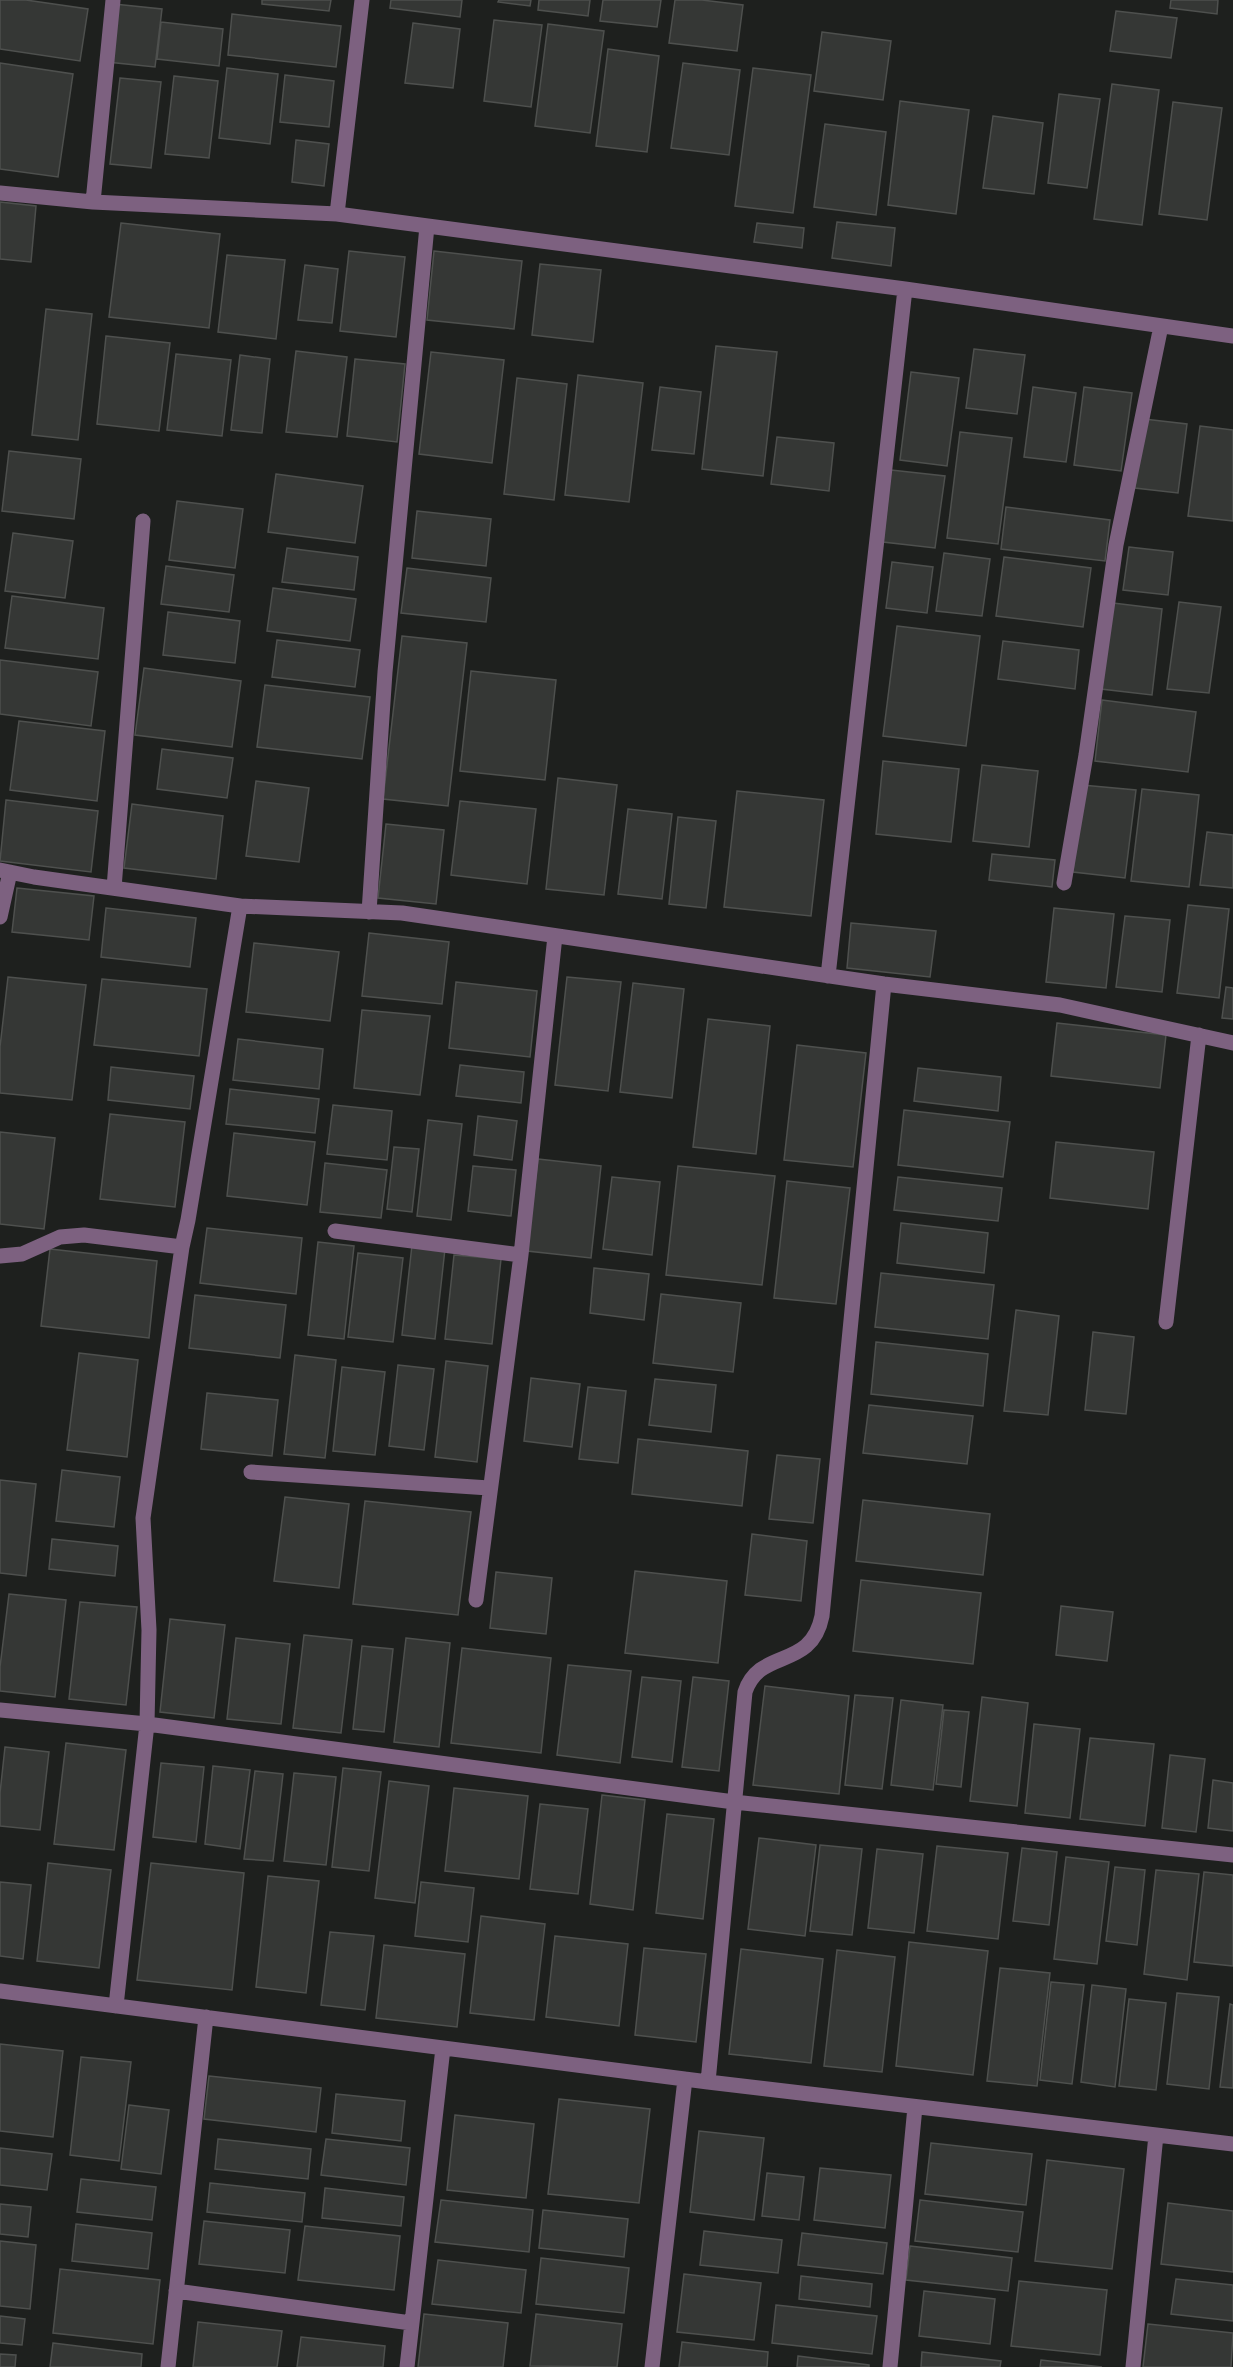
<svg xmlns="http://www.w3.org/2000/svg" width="1233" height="2367" viewBox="0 0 1233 2367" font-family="'Open Sans',sans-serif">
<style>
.building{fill:#353735;stroke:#4e504e;stroke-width:1.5}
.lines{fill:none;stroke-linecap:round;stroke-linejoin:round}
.minor{stroke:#7d6180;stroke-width:15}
</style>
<rect width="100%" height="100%" fill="#1e201e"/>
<path class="building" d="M 0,0 L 26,0 L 88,9 L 80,61 L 0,49 Z
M 262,0 L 331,0 L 329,11 L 262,4 Z
M 391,0 L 462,0 L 460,17 L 390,8 Z
M 499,0 L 531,0 L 530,6 L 498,2 Z
M 539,0 L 590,0 L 588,16 L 538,10 Z
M 603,0 L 661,0 L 657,27 L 600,21 Z
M 675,0 L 702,0 L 743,5 L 737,51 L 669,43 Z
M 1171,0 L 1218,0 L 1217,14 L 1170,8 Z
M 114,4 L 162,9 L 155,67 L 107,62 Z
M 1116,11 L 1177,18 L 1171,58 L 1110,51 Z
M 232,14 L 341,26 L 336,67 L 228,55 Z
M 494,20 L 542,25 L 531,107 L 484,101 Z
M 161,22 L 223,29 L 219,66 L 157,59 Z
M 413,23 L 460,29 L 453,88 L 405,83 Z
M 548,24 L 604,31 L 590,133 L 535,126 Z
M 822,32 L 891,41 L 883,100 L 814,91 Z
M 608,49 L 659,56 L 647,152 L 596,146 Z
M 0,63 L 73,74 L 58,177 L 0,169 Z
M 683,63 L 740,70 L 729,155 L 671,148 Z
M 227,68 L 278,74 L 270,144 L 219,138 Z
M 753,68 L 811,75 L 793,213 L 735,206 Z
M 285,75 L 334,81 L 329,127 L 280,122 Z
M 174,76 L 218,81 L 209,158 L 165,154 Z
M 120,78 L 161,82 L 151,168 L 110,164 Z
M 1112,84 L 1159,90 L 1142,225 L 1094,219 Z
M 1059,94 L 1100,99 L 1087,188 L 1048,183 Z
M 900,101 L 969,110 L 956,214 L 888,205 Z
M 1173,102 L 1222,108 L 1207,220 L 1159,214 Z
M 993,116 L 1043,123 L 1034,194 L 983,188 Z
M 825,124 L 886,132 L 876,215 L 814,207 Z
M 296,140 L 329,144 L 324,186 L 292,182 Z
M 0,202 L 36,206 L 31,262 L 0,259 Z
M 837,222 L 895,228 L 891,266 L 832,258 Z
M 121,223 L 220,234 L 209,328 L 109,317 Z
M 757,223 L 804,228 L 802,248 L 754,242 Z
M 349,251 L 405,257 L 396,337 L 340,331 Z
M 434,251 L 522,261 L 514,329 L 427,320 Z
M 227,255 L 285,260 L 276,339 L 218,332 Z
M 540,264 L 601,270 L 593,342 L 532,335 Z
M 305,265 L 338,269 L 332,323 L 298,320 Z
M 46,309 L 92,314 L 78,440 L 32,435 Z
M 106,336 L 170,343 L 159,431 L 97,424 Z
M 716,346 L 777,352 L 763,476 L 702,469 Z
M 974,349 L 1025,355 L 1017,414 L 966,408 Z
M 296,351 L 347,357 L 337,437 L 286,432 Z
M 431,352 L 504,360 L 492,463 L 419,454 Z
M 176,354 L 231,360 L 222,436 L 167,430 Z
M 240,355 L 270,359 L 262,433 L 231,430 Z
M 355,359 L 405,364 L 397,442 L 347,436 Z
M 911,372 L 959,378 L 947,466 L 900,460 Z
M 578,375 L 643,383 L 629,502 L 565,495 Z
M 517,378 L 567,384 L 554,500 L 504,494 Z
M 660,387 L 701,392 L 694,454 L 652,450 Z
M 1033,387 L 1076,393 L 1066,462 L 1024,457 Z
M 1084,387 L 1132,393 L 1121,471 L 1074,465 Z
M 1144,419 L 1187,424 L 1178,493 L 1135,488 Z
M 1200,426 L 1233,430 L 1233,521 L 1188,516 Z
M 960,432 L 1012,438 L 998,544 L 947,538 Z
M 777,437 L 834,443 L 829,491 L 771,484 Z
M 9,451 L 81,459 L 74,519 L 2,511 Z
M 891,470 L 945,476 L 935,548 L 883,542 Z
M 276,474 L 363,486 L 355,543 L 268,532 Z
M 177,501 L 243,509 L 235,568 L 169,560 Z
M 1006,507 L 1110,520 L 1105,561 L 1001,549 Z
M 417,511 L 491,519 L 486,566 L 412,558 Z
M 13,533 L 73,541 L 65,598 L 5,591 Z
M 1129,547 L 1173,552 L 1168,595 L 1123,590 Z
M 287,548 L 358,557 L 354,590 L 282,582 Z
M 944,553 L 990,559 L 982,616 L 936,611 Z
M 1004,557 L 1091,568 L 1083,627 L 996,616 Z
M 892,562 L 933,567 L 927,613 L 886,608 Z
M 166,566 L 234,575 L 229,612 L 161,604 Z
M 407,568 L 491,578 L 486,622 L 401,613 Z
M 273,588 L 356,599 L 350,641 L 267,631 Z
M 12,596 L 104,608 L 98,659 L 5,648 Z
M 1179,602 L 1221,607 L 1209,693 L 1167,689 Z
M 1113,603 L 1162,609 L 1152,695 L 1101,689 Z
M 168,612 L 240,621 L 235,663 L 163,655 Z
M 897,626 L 980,636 L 966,746 L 883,736 Z
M 402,636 L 467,643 L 448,806 L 383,799 Z
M 277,640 L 360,650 L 355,687 L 272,677 Z
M 1003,641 L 1079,650 L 1075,689 L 998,679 Z
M 0,660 L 98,672 L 91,726 L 0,714 Z
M 144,668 L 241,681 L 232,747 L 135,735 Z
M 471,671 L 556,680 L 545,780 L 460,771 Z
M 265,685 L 370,697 L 362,759 L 257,747 Z
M 1102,700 L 1196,712 L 1188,772 L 1095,761 Z
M 19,721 L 105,731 L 97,801 L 10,790 Z
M 162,749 L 233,758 L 227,798 L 157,789 Z
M 883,761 L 959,769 L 951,842 L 876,834 Z
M 982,765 L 1038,771 L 1029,847 L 973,841 Z
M 558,778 L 617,785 L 604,895 L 546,889 Z
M 256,781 L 309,788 L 299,862 L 246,856 Z
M 1082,785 L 1136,790 L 1125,878 L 1073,872 Z
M 1142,789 L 1199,795 L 1189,887 L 1131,881 Z
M 737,791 L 824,800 L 811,916 L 724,907 Z
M 6,800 L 98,811 L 91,872 L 0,861 Z
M 460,801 L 536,809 L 527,884 L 451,875 Z
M 132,804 L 223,816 L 216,879 L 124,868 Z
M 628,809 L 672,814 L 662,899 L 618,894 Z
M 678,817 L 716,821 L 706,908 L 669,904 Z
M 386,824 L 444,830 L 436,904 L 378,898 Z
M 1207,832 L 1233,835 L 1233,888 L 1200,885 Z
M 992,854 L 1055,860 L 1052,887 L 989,880 Z
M 17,888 L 94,896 L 89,940 L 12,932 Z
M 1188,905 L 1229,909 L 1219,998 L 1177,993 Z
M 106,908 L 196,918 L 190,967 L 101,957 Z
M 1054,908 L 1114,914 L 1106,988 L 1046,982 Z
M 1125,916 L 1170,920 L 1162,992 L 1116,987 Z
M 851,923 L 936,931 L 930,977 L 847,968 Z
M 369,933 L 449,942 L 442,1004 L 362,996 Z
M 254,943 L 339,952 L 330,1021 L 246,1012 Z
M 8,977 L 86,985 L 72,1100 L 0,1093 L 0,1047 Z
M 567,977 L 621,982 L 608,1091 L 555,1085 Z
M 102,979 L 207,989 L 199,1056 L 94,1045 Z
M 456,982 L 537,991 L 530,1057 L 449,1048 Z
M 633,983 L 684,989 L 672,1098 L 620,1092 Z
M 1226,987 L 1233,988 L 1233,1019 L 1222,1018 Z
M 362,1010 L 430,1016 L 420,1095 L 354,1088 Z
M 708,1019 L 770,1026 L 756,1154 L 693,1147 Z
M 1057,1023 L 1166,1035 L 1160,1088 L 1051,1076 Z
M 238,1039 L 323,1049 L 319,1089 L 233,1080 Z
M 797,1045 L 866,1053 L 853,1167 L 784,1160 Z
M 460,1065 L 524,1072 L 521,1103 L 456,1096 Z
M 111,1067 L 194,1076 L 190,1109 L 108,1100 Z
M 918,1068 L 1001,1077 L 998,1111 L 914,1101 Z
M 230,1089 L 319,1099 L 315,1133 L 226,1124 Z
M 333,1105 L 392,1111 L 387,1160 L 327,1154 Z
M 904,1110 L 1010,1122 L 1003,1177 L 898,1165 Z
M 110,1114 L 185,1122 L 175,1207 L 100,1199 Z
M 478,1116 L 517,1121 L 512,1160 L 474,1155 Z
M 428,1120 L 462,1124 L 451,1220 L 417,1216 Z
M 0,1132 L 55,1138 L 44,1229 L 0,1224 Z
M 234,1133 L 315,1142 L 307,1205 L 227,1196 Z
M 1056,1142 L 1154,1152 L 1148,1209 L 1050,1198 Z
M 394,1147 L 419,1149 L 412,1212 L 387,1209 Z
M 538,1159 L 601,1166 L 591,1258 L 527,1251 Z
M 325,1163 L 387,1170 L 381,1218 L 320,1212 Z
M 473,1166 L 516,1170 L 511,1216 L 468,1211 Z
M 678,1166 L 775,1176 L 762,1285 L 666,1275 Z
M 612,1177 L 660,1182 L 652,1255 L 603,1249 Z
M 898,1177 L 1002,1188 L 998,1221 L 894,1210 Z
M 787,1181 L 850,1188 L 836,1304 L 774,1298 Z
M 901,1223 L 988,1233 L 984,1273 L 897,1263 Z
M 207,1228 L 302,1238 L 296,1294 L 200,1283 Z
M 318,1242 L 354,1246 L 344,1339 L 308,1335 Z
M 412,1245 L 445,1249 L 435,1339 L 402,1335 Z
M 50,1249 L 157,1261 L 149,1338 L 41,1326 Z
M 358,1253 L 403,1258 L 393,1342 L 348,1337 Z
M 454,1255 L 501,1259 L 492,1344 L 445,1339 Z
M 594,1268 L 649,1274 L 644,1320 L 590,1313 Z
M 881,1273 L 994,1285 L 988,1339 L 875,1327 Z
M 661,1294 L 741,1303 L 733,1372 L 653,1363 Z
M 195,1295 L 286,1305 L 280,1358 L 189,1348 Z
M 1016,1310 L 1059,1316 L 1048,1415 L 1004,1411 Z
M 1093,1332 L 1134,1337 L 1126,1414 L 1085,1410 Z
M 876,1342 L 988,1354 L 983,1406 L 871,1394 Z
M 79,1353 L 138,1360 L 127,1457 L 67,1450 Z
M 295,1355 L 336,1360 L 325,1458 L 284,1454 Z
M 446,1361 L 488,1366 L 477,1462 L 435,1457 Z
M 398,1365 L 434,1369 L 424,1450 L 389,1446 Z
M 342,1367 L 385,1372 L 375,1455 L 333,1451 Z
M 531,1378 L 580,1384 L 572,1447 L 524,1441 Z
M 655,1379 L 716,1385 L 711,1432 L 649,1425 Z
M 588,1387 L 626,1391 L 618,1463 L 579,1459 Z
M 207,1393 L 278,1400 L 272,1456 L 201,1449 Z
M 869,1405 L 973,1416 L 967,1464 L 863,1453 Z
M 638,1439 L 748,1451 L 742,1506 L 632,1494 Z
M 777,1455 L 820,1459 L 813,1523 L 769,1519 Z
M 62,1470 L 120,1477 L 114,1527 L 56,1521 Z
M 0,1480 L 36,1484 L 26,1576 L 0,1573 Z
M 285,1497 L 349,1504 L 339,1588 L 274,1581 Z
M 863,1500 L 990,1514 L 983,1575 L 856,1561 Z
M 365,1501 L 471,1512 L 458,1615 L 353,1604 Z
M 752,1534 L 807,1541 L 801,1601 L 745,1595 Z
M 52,1539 L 118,1546 L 115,1576 L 49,1569 Z
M 635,1571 L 727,1581 L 718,1663 L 625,1653 Z
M 496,1572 L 552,1578 L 546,1634 L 490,1628 Z
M 861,1580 L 981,1593 L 973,1664 L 853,1651 Z
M 9,1594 L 66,1600 L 55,1697 L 0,1691 L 0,1667 Z
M 80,1602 L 137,1607 L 126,1705 L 69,1699 Z
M 1061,1606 L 1113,1612 L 1107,1661 L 1056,1655 Z
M 170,1619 L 225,1625 L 214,1718 L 160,1712 Z
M 304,1635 L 352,1640 L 341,1733 L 293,1728 Z
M 236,1638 L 290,1644 L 281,1724 L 227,1719 Z
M 406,1638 L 450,1643 L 439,1747 L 394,1742 Z
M 362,1646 L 393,1649 L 384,1732 L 353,1729 Z
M 462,1648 L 551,1658 L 541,1753 L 451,1743 Z
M 568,1665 L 631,1671 L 620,1763 L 557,1755 Z
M 642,1677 L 681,1681 L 672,1762 L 632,1757 Z
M 693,1677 L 729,1681 L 719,1771 L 682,1767 Z
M 765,1686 L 849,1696 L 839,1794 L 753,1785 Z
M 855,1695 L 893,1698 L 882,1789 L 845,1785 Z
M 982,1697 L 1028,1703 L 1017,1806 L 970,1801 Z
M 901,1700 L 943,1705 L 933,1790 L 891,1785 Z
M 944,1710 L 969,1712 L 961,1787 L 936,1784 Z
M 1034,1724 L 1080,1729 L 1070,1818 L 1025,1813 Z
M 1090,1738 L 1154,1744 L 1145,1826 L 1080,1819 Z
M 66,1743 L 126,1750 L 114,1850 L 54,1844 Z
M 5,1747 L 49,1752 L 40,1830 L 0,1826 L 0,1793 Z
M 1170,1755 L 1205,1759 L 1196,1832 L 1162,1828 Z
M 161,1763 L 204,1767 L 196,1842 L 153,1837 Z
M 213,1766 L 250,1770 L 240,1849 L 205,1844 Z
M 343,1768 L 381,1772 L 369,1871 L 332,1867 Z
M 255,1771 L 283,1774 L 273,1861 L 244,1859 Z
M 294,1773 L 336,1777 L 326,1865 L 284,1861 Z
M 1213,1780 L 1233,1783 L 1233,1831 L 1208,1828 Z
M 389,1781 L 429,1786 L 415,1903 L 375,1898 Z
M 454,1788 L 528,1796 L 519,1879 L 445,1871 Z
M 602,1795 L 645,1800 L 633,1910 L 590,1904 Z
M 540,1804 L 588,1809 L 578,1894 L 530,1889 Z
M 667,1814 L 714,1819 L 703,1919 L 656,1913 Z
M 759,1838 L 816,1845 L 805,1936 L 748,1929 Z
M 820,1845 L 862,1849 L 852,1935 L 810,1931 Z
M 937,1846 L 1008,1853 L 998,1939 L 927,1931 Z
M 1022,1848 L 1057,1852 L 1049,1925 L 1013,1921 Z
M 877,1849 L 923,1854 L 914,1933 L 868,1928 Z
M 1066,1857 L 1109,1862 L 1097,1964 L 1054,1959 Z
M 48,1863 L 111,1870 L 99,1968 L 37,1961 Z
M 151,1863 L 244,1873 L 232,1990 L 137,1980 Z
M 1115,1867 L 1145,1870 L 1137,1945 L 1106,1941 Z
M 1156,1870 L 1199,1874 L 1187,1980 L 1144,1974 Z
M 1204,1872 L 1233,1875 L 1233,1966 L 1194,1962 Z
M 268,1876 L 319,1881 L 306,1993 L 256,1987 Z
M 0,1882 L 31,1885 L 23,1959 L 0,1956 Z
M 421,1882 L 474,1888 L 468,1942 L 415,1936 Z
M 481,1916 L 545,1924 L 534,2020 L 470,2013 Z
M 330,1932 L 374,1936 L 365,2010 L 321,2005 Z
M 555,1936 L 628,1944 L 619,2026 L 546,2017 Z
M 909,1942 L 988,1951 L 973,2075 L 896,2066 Z
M 384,1945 L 465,1954 L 457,2027 L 376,2018 Z
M 644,1948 L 706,1954 L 696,2042 L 635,2035 Z
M 741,1949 L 823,1959 L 811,2063 L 729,2054 Z
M 837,1950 L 895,1957 L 882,2072 L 824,2066 Z
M 1000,1968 L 1050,1973 L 1037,2086 L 987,2081 Z
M 1051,1982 L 1084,1985 L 1072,2084 L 1040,2080 Z
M 1092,1985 L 1126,1989 L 1115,2087 L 1081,2082 Z
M 1177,1993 L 1219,1997 L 1209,2089 L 1167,2084 Z
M 1129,1999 L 1166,2003 L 1156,2090 L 1119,2086 Z
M 1230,2004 L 1233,2005 L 1233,2088 L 1220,2087 Z
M 0,2044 L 63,2051 L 53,2137 L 0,2131 Z
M 81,2057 L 131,2062 L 119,2161 L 70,2155 Z
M 209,2076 L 321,2088 L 316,2132 L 204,2119 Z
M 336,2094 L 405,2101 L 401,2141 L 332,2133 Z
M 559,2099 L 650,2109 L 639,2203 L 548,2194 Z
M 129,2105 L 169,2110 L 161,2174 L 121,2169 Z
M 455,2115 L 534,2124 L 526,2198 L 447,2190 Z
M 699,2131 L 764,2138 L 754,2220 L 690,2212 Z
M 218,2139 L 311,2149 L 308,2179 L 215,2169 Z
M 326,2139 L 410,2148 L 406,2185 L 321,2175 Z
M 931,2143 L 1032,2154 L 1026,2205 L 925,2194 Z
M 0,2148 L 52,2154 L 47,2190 L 0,2185 Z
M 1047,2160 L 1124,2169 L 1112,2269 L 1035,2261 Z
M 820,2168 L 891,2175 L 885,2228 L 814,2220 Z
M 767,2173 L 804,2177 L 799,2220 L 762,2216 Z
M 81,2179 L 156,2187 L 152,2220 L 77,2212 Z
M 210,2183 L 305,2193 L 302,2222 L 207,2212 Z
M 325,2188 L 404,2197 L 401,2226 L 322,2218 Z
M 441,2200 L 533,2210 L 529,2252 L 435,2242 Z
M 920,2200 L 1023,2212 L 1018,2252 L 915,2241 Z
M 1168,2203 L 1233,2211 L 1233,2272 L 1161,2264 Z
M 0,2204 L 31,2207 L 28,2237 L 0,2234 Z
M 543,2210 L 628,2219 L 624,2257 L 539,2248 Z
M 204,2221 L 290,2230 L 285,2273 L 199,2264 Z
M 76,2224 L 152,2233 L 148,2269 L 72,2261 Z
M 305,2226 L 400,2236 L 394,2290 L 298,2280 Z
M 704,2231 L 782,2240 L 778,2273 L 700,2265 Z
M 802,2233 L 887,2243 L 883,2274 L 798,2265 Z
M 0,2241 L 36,2245 L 30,2309 L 0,2306 Z
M 910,2246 L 1012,2258 L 1008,2291 L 906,2280 Z
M 541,2258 L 629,2268 L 624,2313 L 536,2304 Z
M 438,2260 L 526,2270 L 521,2313 L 432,2304 Z
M 60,2269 L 160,2280 L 153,2344 L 53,2333 Z
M 684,2274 L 761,2283 L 754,2340 L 677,2332 Z
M 801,2276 L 872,2284 L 870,2307 L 799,2299 Z
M 1176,2279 L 1233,2285 L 1233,2321 L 1171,2314 Z
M 1019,2281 L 1107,2290 L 1100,2355 L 1011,2346 Z
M 924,2291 L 995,2299 L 990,2344 L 919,2336 Z
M 776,2305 L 877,2316 L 872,2354 L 772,2343 Z
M 424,2314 L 508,2323 L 503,2367 L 418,2367 Z
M 536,2314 L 622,2324 L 617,2367 L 530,2366 Z
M 0,2316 L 25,2319 L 22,2345 L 0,2343 Z
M 198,2322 L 282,2331 L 277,2367 L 193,2367 Z
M 1148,2324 L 1233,2333 L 1231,2367 L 1143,2367 Z
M 301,2337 L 385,2346 L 383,2367 L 297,2367 Z
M 682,2342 L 768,2352 L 767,2367 L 679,2367 Z
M 53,2343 L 142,2354 L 141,2367 L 50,2367 Z
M 922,2352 L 1001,2361 L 1000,2367 L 921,2367 Z
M 0,2354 L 16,2355 L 15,2367 L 0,2367 Z
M 798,2356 L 869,2365 L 869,2367 L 797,2367 Z
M 1041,2360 L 1102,2367 L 1040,2367 Z"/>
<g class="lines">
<path class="minor" d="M 0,193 L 93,202 L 337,214 L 905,289 L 1233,336
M 93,202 L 113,0
M 337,214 L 362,0
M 0,870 L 34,877 L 240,906 L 402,913 L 884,984 L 1060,1005 L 1233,1043
M 1064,883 L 1086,755 L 1116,545 L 1161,326
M 114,888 L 143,521
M 369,912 L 385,672 L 427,226
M 0,917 L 10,872
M 828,976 L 905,289
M 335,1231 L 521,1255
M 0,1256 L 22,1254 L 60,1237 L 84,1235 L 182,1247
M 1166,1322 L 1199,1035
M 251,1472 L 489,1488
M 476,1600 L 521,1255 L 555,936
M 0,1710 L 147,1724 L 734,1802 L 1233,1855
M 0,1991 L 708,2082 L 1233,2144
M 116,2006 L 147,1724 L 149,1630 L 143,1518 L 182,1247 L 188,1220 L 240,906
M 708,2082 L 745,1692 C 760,1647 811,1671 822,1616 L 884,984
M 176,2291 L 411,2323
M 168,2367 L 206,2017
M 407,2367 L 443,2048
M 652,2367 L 685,2079
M 890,2367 L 915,2107
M 1133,2367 L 1156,2135"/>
</g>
</svg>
